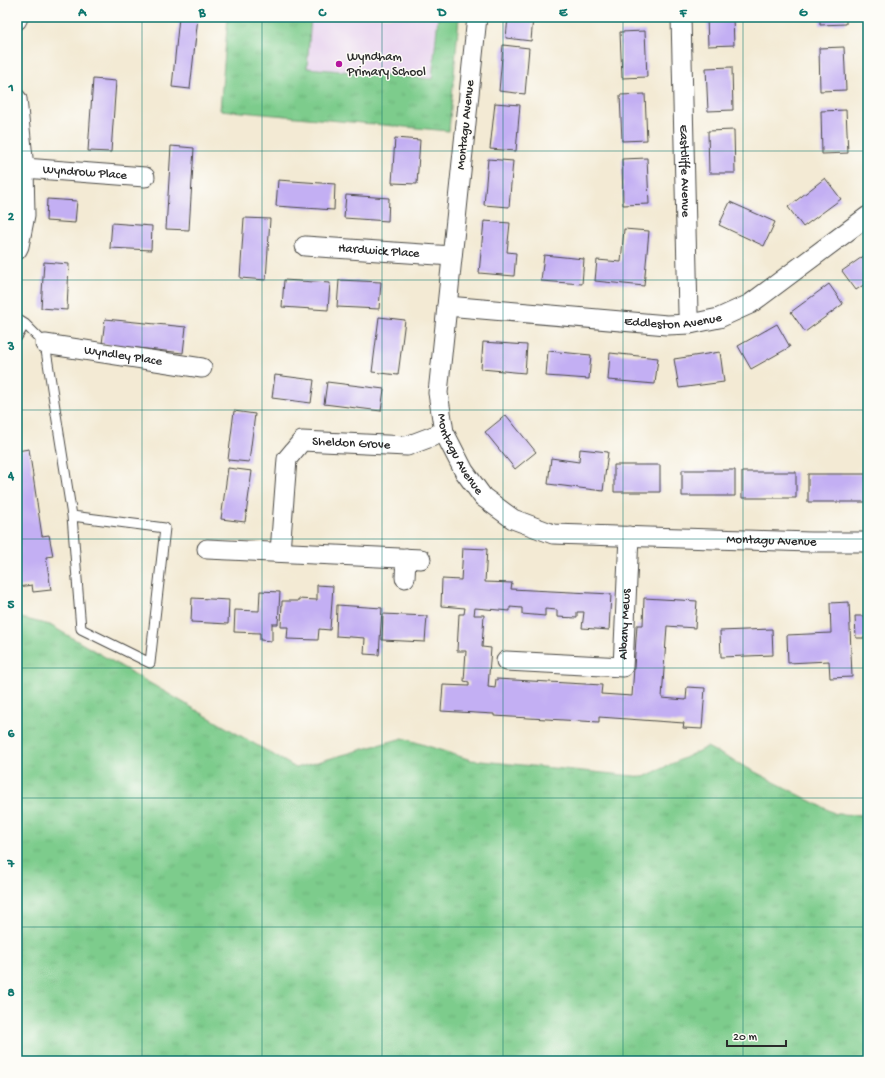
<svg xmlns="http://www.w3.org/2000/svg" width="885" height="1078" viewBox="0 0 885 1078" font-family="'Gochi Hand',sans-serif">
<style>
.built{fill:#e7d2ef}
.grass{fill:url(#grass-tufts);stroke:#547c5c}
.building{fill:#c3aff3}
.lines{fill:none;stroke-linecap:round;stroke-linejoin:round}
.lane-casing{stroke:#494844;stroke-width:11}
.street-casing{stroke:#494844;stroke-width:21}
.lane{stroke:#fff;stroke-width:9}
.street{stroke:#fff;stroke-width:19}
.grid{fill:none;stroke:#0f766e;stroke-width:1;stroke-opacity:0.55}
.poi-dot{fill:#b5179e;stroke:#fdfcf7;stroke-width:1.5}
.labels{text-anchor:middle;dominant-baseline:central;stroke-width:3;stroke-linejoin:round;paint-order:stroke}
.poi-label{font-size:13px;fill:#2b2b2b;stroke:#fdfcf7;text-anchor:start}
.street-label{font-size:13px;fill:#2b2b2b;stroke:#fdfcf7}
.neatline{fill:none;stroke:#0f766e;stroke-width:1.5}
.grid-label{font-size:13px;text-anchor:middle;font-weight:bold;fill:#0f766e}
</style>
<defs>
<pattern id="grass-tufts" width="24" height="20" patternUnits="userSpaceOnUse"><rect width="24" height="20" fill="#7dcc8c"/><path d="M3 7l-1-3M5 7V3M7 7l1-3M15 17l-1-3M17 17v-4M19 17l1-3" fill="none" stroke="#6caf79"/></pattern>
</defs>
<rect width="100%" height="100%" fill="#fdfcf7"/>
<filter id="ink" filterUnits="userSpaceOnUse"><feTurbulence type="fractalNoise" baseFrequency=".025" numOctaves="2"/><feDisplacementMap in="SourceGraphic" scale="8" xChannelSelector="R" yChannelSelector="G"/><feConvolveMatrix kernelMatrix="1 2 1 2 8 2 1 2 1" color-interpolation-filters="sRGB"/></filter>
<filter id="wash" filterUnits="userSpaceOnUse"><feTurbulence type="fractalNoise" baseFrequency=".012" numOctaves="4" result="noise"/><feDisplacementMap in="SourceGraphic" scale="16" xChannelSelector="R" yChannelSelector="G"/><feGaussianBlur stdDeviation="0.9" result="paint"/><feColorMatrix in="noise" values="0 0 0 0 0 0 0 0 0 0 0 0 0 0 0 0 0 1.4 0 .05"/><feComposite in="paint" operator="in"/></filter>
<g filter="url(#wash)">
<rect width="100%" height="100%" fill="#f3ead4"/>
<path class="built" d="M 228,17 L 459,17 L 449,131 L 220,110 Z"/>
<path class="grass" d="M 228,17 L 311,17 L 307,68 L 432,79 L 438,17 L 459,17 L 449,131 L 220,110 Z
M 17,617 L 50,625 L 296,768 L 403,738 L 471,760 L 644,777 L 707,747 L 836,814 L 868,815 L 868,1061 L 17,1061 Z"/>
<g id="blocks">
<path class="building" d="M 179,17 L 198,17 L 190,89 L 172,87 Z
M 508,17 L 533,17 L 531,41 L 506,38 Z
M 707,17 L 733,17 L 734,45 L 708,46 Z
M 820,17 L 846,17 L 846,24 L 820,25 Z
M 645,31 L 647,77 L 622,78 L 620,32 Z
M 503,45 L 529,48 L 525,94 L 499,91 Z
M 844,47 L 846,90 L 820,91 L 819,48 Z
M 732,67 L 733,110 L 708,111 L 706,68 Z
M 93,79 L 116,81 L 111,152 L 88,151 Z
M 645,94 L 647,140 L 622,141 L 620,95 Z
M 495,103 L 520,105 L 516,151 L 490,149 Z
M 846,110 L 848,153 L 822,154 L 821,111 Z
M 734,130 L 735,173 L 709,173 L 708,131 Z
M 395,138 L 420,140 L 417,184 L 392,183 Z
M 171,146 L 194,148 L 189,230 L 166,229 Z
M 647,158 L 649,204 L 623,205 L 622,159 Z
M 488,159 L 513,161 L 509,207 L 484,205 Z
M 825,178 L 841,199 L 803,227 L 788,207 Z
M 278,180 L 335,184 L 334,210 L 276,206 Z
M 346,195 L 389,198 L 388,221 L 344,218 Z
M 47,199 L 77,201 L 75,223 L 46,221 Z
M 730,202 L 775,222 L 764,246 L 719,225 Z
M 244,218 L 270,219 L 266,280 L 240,278 Z
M 484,221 L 510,223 L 507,252 L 516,253 L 514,276 L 479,273 Z
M 112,223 L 152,226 L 151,250 L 110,248 Z
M 624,229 L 649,231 L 644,286 L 595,281 L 597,260 L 621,262 Z
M 868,253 L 868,282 L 856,290 L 842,271 Z
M 544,255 L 584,259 L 582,284 L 541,281 Z
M 44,262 L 69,264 L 67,310 L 41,308 Z
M 284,280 L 330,283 L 328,310 L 282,307 Z
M 339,280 L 381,282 L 379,309 L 337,307 Z
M 829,284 L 843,304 L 805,332 L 791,312 Z
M 379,317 L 405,320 L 398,375 L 372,372 Z
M 105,319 L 186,327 L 183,353 L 102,344 Z
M 777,324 L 790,347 L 751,369 L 738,346 Z
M 483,342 L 527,345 L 525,373 L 481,369 Z
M 548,351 L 591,355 L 589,379 L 546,376 Z
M 720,352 L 724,382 L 679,388 L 674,359 Z
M 610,353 L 658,358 L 655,384 L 608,380 Z
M 275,375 L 314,380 L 311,403 L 272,398 Z
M 327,382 L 384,389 L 381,411 L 324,404 Z
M 234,411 L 255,414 L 249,462 L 228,460 Z
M 506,415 L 536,452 L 515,469 L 485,432 Z
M 29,449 L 42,536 L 49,535 L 53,556 L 46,557 L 51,590 L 33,592 L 32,585 L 18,587 L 19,594 L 17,595 L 17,451 Z
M 580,449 L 608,452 L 603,491 L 548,484 L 551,458 L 579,462 Z
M 614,465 L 660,465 L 660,492 L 614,492 Z
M 228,468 L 252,471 L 245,522 L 221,519 Z
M 682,470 L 735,470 L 735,496 L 682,496 Z
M 742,472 L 796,472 L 796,498 L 742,498 Z
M 808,474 L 866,474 L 866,502 L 808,502 Z
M 463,548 L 487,549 L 485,582 L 512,583 L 511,589 L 611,594 L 609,630 L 582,628 L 584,612 L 577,612 L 577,618 L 557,617 L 557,610 L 545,609 L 545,616 L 522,614 L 522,608 L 510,607 L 510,611 L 475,608 L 474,615 L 484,615 L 482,647 L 491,648 L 488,687 L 495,688 L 496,679 L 602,685 L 601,694 L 632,696 L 637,625 L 643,625 L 644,598 L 697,601 L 695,628 L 667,626 L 662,698 L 686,700 L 687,687 L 705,688 L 702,729 L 683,728 L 684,723 L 599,717 L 599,722 L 494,716 L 494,714 L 441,711 L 443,685 L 469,686 L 469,682 L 464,681 L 466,651 L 457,651 L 459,614 L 464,614 L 465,608 L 441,606 L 442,579 L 461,580 Z
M 317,585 L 333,586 L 330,630 L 319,629 L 318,640 L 287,639 L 288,627 L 281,627 L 282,601 L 298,601 L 298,599 L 317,600 Z
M 260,591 L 280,592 L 278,624 L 272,624 L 272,641 L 260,640 L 260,633 L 234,632 L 235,610 L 259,611 Z
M 192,598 L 229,600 L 228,624 L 191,622 Z
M 849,602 L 852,677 L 830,678 L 829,661 L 788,663 L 787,635 L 831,633 L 830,603 Z
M 337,605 L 382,608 L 379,655 L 364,654 L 365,638 L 336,636 Z
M 383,614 L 427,616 L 425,642 L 382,640 Z
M 855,616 L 868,616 L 868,638 L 856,638 Z
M 772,629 L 773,655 L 721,657 L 720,631 Z"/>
</g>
</g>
<g filter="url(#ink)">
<use href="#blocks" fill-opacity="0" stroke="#494844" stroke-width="1"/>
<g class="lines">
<defs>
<path id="lane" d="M 17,319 L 25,324 L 45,344 L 72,516 L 81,629 L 150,663 L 165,528 L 72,516
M 17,337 L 25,324"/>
<g id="street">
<path id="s1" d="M 477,17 L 438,393 L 444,432 L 464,471 L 483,497 L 513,519 L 553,534 L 810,542 L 868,542"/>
<path id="s2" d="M 681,17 L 688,313 L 690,324"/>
<path d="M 17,20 L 18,17"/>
<path d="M 17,99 L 24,168 L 25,215 L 19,246 L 17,250"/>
<path id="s3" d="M 24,168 L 145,177"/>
<path id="s4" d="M 305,246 L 452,256"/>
<path id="s5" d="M 447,306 L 667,325 L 690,324 L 719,318 L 750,304 L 868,216"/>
<path id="s6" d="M 45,344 L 202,368"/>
<path d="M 207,549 L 421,559"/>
<path id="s7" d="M 280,552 L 287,459 L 302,441 L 407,446 L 444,432"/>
<path d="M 405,578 L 406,558"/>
<path id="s8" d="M 506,661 L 623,667 L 629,536"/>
</g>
</defs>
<use href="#lane" class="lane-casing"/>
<use href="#street" class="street-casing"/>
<use href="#lane" class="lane"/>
<use href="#street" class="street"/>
</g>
</g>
<path class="grid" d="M 142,17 L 142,1061M 262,17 L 262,1061M 382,17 L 382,1061M 503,17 L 503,1061M 623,17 L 623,1061M 743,17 L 743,1061M 17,151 L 868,151M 17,280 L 868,280M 17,410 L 868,410M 17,539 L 868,539M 17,668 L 868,668M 17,798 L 868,798M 17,927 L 868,927"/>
<circle class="poi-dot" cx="339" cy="64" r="4"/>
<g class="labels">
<g class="poi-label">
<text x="347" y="57">Wyndham<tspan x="347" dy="15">Primary School</tspan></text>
</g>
<g class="street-label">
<text transform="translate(466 125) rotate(-84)">Montagu Avenue</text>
<text stroke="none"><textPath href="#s2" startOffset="154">Eastcliffe Avenue</textPath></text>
<text stroke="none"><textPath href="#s3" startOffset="61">Wyndrow Place</textPath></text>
<text stroke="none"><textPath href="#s4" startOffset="74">Hardwick Place</textPath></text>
<text stroke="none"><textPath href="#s5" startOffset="227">Eddleston Avenue</textPath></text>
<text stroke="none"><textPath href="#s6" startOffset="79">Wyndley Place</textPath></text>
<text stroke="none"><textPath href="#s7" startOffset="166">Sheldon Grove</textPath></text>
<text stroke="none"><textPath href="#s1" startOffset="444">Montagu Avenue</textPath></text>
<text stroke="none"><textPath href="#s1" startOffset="792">Montagu Avenue</textPath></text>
<text stroke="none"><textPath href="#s8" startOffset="160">Albany Mews</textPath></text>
</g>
</g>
<rect width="885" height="1078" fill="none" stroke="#fdfcf7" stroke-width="44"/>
<path d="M727 1040v6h59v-6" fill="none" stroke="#2b2b2b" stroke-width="2"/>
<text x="733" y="1040" font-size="12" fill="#2b2b2b" stroke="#fdfcf7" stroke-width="3" paint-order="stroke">20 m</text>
<rect x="22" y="22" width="841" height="1034" class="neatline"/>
<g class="grid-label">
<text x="82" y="16">A</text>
<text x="202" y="16">B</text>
<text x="322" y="16">C</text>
<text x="442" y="16">D</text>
<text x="563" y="16">E</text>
<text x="683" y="16">F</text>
<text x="803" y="16">G</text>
<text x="11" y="91">1</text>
<text x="11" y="220">2</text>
<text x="11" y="350">3</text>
<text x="11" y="479">4</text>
<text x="11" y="608">5</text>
<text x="11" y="737">6</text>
<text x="11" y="867">7</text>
<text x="11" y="996">8</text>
</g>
</svg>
